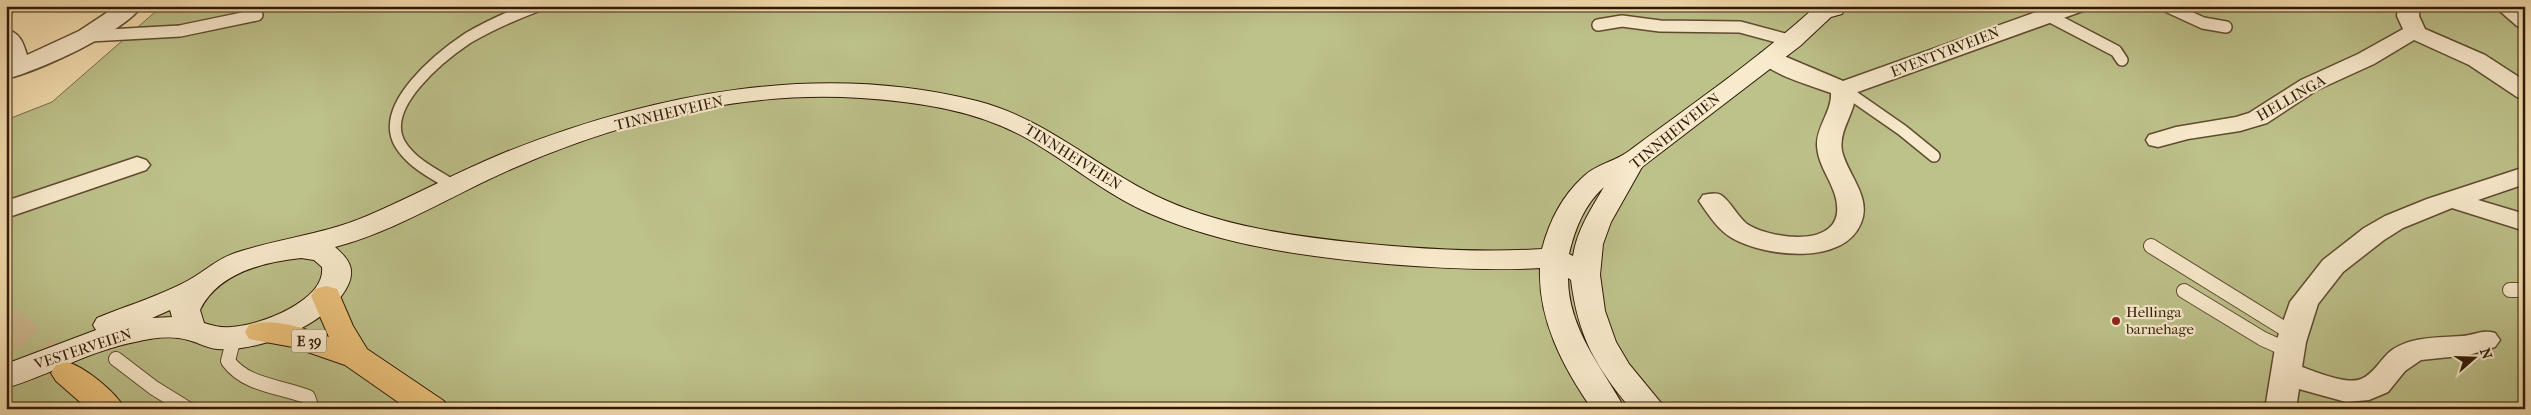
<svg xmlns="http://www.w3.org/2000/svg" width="2531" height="415" viewBox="0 0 2531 415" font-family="'IM FELL French Canon',serif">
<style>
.green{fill:#bdc18a;stroke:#766e48}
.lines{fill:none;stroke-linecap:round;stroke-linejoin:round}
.highway-tunnel{stroke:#cdb78e;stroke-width:30;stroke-dasharray:30 15;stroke-linecap:butt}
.lane-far1-casing{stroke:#604b30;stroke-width:14}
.lane-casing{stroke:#604b30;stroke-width:16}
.street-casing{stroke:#604b30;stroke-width:3}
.secondary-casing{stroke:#2f1a06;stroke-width:2}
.highway-casing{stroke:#2f1a06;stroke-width:2}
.lane-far1{stroke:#f8eacc;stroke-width:11}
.lane{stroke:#f8eacc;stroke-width:14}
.street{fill:#f8eacc;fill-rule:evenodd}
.secondary{fill:#f8eacc;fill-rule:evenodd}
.highway{fill:#eabf78;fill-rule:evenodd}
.poi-dot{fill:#8f2418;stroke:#f8eacc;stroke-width:2}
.labels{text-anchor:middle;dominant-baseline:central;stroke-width:4.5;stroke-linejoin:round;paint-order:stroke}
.shield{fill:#f8eacc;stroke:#6b5841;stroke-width:1}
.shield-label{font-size:14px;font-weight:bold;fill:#2f1a06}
.street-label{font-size:15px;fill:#2f1a06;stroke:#f8eacc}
.poi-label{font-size:15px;fill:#2f1a06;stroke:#f8eacc;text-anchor:start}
</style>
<rect width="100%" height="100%" fill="#f5deb0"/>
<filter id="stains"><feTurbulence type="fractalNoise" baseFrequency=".004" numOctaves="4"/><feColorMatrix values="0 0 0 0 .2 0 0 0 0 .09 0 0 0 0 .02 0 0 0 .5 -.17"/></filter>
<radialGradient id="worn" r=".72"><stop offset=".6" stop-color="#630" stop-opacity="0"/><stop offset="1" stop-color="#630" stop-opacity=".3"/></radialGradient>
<path class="green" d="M 162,6 L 2525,6 L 2525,409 L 6,409 L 6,120 L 52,102 Z"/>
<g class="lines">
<path class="highway-tunnel" d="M 6,320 L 67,373"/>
<defs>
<path id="lane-far1" d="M 2166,6 L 2203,23 L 2226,27
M 2047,15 L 2116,51 L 2122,60
M 1598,25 L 1622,21 L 1660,26 L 1740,27 L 1792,41
M 90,36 L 180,31 L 257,15
M 1843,89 L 1902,130 L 1934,156
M 454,186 C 436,175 412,164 400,144 C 378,106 441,56 468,38 C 490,25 513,15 537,6"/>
<path id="lane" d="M 2151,246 L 2293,334
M 2510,290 L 2525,290
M 2184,291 L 2263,339 L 2290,351
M 234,337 L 228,361 C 246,386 281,386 308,397 L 312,409
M 116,359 L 154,388 L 188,409"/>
<path id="street" d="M 117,6 L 142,6 C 123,33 38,71 6,79 L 6,29 C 20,33 23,42 27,55 L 79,31 Z
M 2053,6 L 2086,6 L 2083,11 L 1855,93 C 1856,113 1838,130 1842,151 C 1847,174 1872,197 1861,223 C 1844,266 1765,257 1732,238 C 1718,230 1708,214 1699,201 L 1703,195 C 1709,194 1716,192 1721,195 C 1731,202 1737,216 1747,224 C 1768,238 1833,248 1837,213 C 1840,188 1817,169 1817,144 C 1817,126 1832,111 1831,93 C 1813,86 1768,74 1758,58 L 1761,53 L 1769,51 L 1777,53 L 1843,81 Z
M 2398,6 L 2420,6 L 2419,16 L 2425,29 L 2485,55 L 2525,81 L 2525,99 L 2517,97 L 2469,65 L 2414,40 L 2374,64 L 2317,90 L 2267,123 L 2240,131 L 2188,139 L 2158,147 L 2149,145 L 2146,140 L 2149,135 L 2176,127 L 2236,117 L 2249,113 L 2301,80 L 2358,54 L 2403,29 L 2397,16 Z
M 2494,6 L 2519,6 L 2525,10 L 2525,27 L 2517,26 Z
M 137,157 L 146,160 L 150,165 L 146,170 L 6,218 L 6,201 Z
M 2525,167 L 2525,184 L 2478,200 L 2525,214 L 2525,231 L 2452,208 L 2403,228 L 2384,240 L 2343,272 L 2318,304 L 2306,342 L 2302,367 C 2316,372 2347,385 2361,379 C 2374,374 2381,358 2392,350 C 2412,336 2438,338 2462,336 C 2475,335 2482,329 2495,333 L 2500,340 L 2495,347 L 2469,355 L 2421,360 L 2405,371 L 2388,392 L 2369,400 L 2346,402 L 2299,389 L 2296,409 L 2265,409 L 2276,342 L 2290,302 L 2323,260 L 2364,228 L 2385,216 L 2427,199 Z"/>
<path id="secondary" d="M 1846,6 L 1842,14 L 1831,17 L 1800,46 L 1642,167 L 1611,222 L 1603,244 L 1600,275 L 1605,311 L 1616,342 L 1629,364 L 1666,409 L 1631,409 C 1595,366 1578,336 1571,280 L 1568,278 C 1568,329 1602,367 1625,409 L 1592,409 C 1563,367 1538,320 1540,268 C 1489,271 1438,268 1387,264 C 1308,257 1225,246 1151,214 C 1106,195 1069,162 1026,138 C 976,110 918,102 861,98 C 746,90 626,120 521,165 C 458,191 400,230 335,247 C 349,259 357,270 346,289 C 325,326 259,352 217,349 C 207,348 197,342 188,340 C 172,335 151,338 135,342 C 89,351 50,375 6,388 L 6,364 L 96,330 L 93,325 L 97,318 C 126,306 162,295 189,280 C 205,271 217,259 235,253 C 279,238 323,235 367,216 C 414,196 459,171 506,152 C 654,93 820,61 977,101 C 1048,119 1100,171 1165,200 C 1225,227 1294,236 1359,243 C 1420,249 1481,253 1542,249 C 1549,222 1562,196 1583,177 C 1596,164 1614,162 1629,151 C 1691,105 1757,60 1815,7 ZM 1604,187 C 1591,209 1577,230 1573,256 L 1569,254 C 1575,229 1584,205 1604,187 ZM 301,258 L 314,260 L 322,267 C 326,301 258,326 231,327 C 221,328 214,326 204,323 L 200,310 C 218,273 263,262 301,258 ZM 170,310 L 172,317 L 152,318 Z"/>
<path id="highway" d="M 326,286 L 337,289 L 353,326 L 367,349 L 444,401 L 448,409 L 408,409 L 345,365 L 293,347 L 249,339 L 245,332 L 249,325 C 275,317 304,329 329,337 L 311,296 L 315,289 Z
M 67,362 C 85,367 116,392 125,409 L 88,409 L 56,381 L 51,373 L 56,365 Z"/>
</defs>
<use href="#lane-far1" class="lane-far1-casing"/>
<use href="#lane" class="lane-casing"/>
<use href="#street" class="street-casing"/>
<use href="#secondary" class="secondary-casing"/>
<use href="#highway" class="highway-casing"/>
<use href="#lane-far1" class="lane-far1"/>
<use href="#lane" class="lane"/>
<use href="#street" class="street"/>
<use href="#secondary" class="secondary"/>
<use href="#highway" class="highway"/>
</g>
<circle class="poi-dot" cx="2116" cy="321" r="5"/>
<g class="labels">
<rect class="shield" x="291.5" y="329.5" width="35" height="23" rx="4"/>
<g class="shield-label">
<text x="309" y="341">E 39</text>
</g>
<g class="street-label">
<text transform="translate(1945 52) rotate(-21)">EVENTYRVEIEN</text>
<text transform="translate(2291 98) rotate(-30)">HELLINGA</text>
<text transform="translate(669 113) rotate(-13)">TINNHEIVEIEN</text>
<text transform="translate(1675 131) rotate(-39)">TINNHEIVEIEN</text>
<text transform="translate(1073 157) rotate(32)">TINNHEIVEIEN</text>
<text transform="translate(83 349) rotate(-18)">VESTERVEIEN</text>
</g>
<g class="poi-label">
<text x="2126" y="312">Hellinga<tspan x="2126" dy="17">barnehage</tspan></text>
</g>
</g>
<rect width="2531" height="415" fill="none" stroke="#f5deb0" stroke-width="25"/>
<rect x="8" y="8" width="2516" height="400" fill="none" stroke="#2f1a06" stroke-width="2.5"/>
<rect x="12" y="12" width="2506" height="390" fill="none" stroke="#2f1a06"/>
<g transform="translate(2474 358) rotate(70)" stroke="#f8eacc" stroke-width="4" paint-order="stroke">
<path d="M0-4L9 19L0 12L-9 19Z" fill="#2f1a06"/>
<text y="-8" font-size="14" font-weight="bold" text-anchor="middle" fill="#2f1a06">N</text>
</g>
<rect width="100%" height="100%" filter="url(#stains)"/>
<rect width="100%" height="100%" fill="url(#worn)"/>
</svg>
